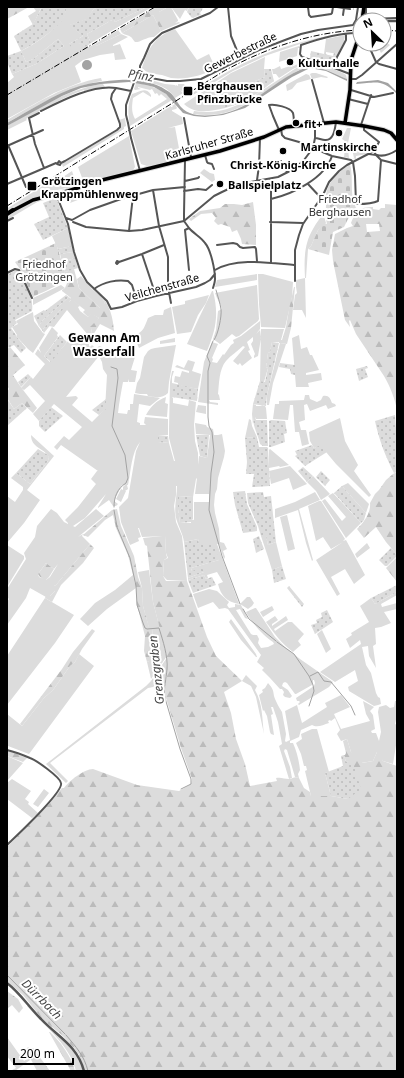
<svg xmlns="http://www.w3.org/2000/svg" width="404" height="1078" viewBox="0 0 404 1078" font-family="'Noto Sans',sans-serif">
<style>
.green{fill:#dcdcdc;fill-rule:evenodd}
.forest{fill:url(#forest-firs);fill-rule:evenodd}
.cemetery{fill:url(#cemetery-stones)}
.garden{fill:url(#garden-dots)}
.water{fill:#a3a3a3}
.lines{fill:none;stroke-linecap:round;stroke-linejoin:round}
.stream{stroke:#a3a3a3;stroke-width:1}
.minor-tunnel{stroke:#d9d9d9;stroke-width:2;stroke-dasharray:2 1;stroke-linecap:butt}
.primary-casing{stroke:#dbdbdb;stroke-width:5.5}
.trunk-casing{stroke:#dbdbdb;stroke-width:6}
.minor{stroke:#555;stroke-width:2}
.tertiary{stroke:#555;stroke-width:2.5}
.primary{stroke:#000;stroke-width:3.5}
.trunk{stroke:#000;stroke-width:4}
.rail{stroke:#000;stroke-width:1;stroke-dasharray:6 2 1 2;stroke-linecap:butt}
.minor-bridge{stroke:#555;stroke-width:2}
.poi-dot{fill:#000;stroke:#fff;stroke-width:1.5}
.labels{text-anchor:middle;dominant-baseline:central;stroke-width:4;stroke-linejoin:round;paint-order:stroke}
.street-label{font-size:11px;fill:#000;stroke:#fff}
.poi-label{font-size:11px;font-weight:bold;fill:#000;stroke:#fff;text-anchor:start}
.park-label{font-size:11px;fill:#333;stroke:#fff}
.water-label{font-size:12px;font-style:italic;fill:#444;stroke:#fff}
.neighbourhood-label{font-size:12px;font-weight:bold;fill:#000;stroke:#fff}
</style>
<defs>
<pattern id="forest-firs" width="22" height="20" patternUnits="userSpaceOnUse"><rect width="22" height="20" fill="#dcdcdc"/><path d="M5 1l3.5 6h-7zM16 11l3.5 6h-7z" fill="#bbb"/></pattern>
<pattern id="cemetery-stones" width="16" height="16" patternUnits="userSpaceOnUse"><rect width="16" height="16" fill="#dcdcdc"/><path d="M2 7V4a2 2 0 0 1 4 0v3zM10 15v-3a2 2 0 0 1 4 0v3z" fill="#bbb"/></pattern>
<pattern id="garden-dots" width="8" height="8" patternUnits="userSpaceOnUse"><rect width="8" height="8" fill="#dcdcdc"/><path d="M2 2h.1M6 6h.1" fill="none" stroke="#bbb" stroke-width="1.8" stroke-linecap="round"/></pattern>
</defs>
<rect width="100%" height="100%" fill="#fff"/>
<path class="green" d="M 33,7 L 39,7 L 41,8 L 33,25 L 28,16 L 36,11 Z
M 66,7 L 97,7 L 93,10 L 87,19 L 70,25 L 83,36 L 69,44 L 81,43 L 87,48 L 95,44 L 96,46 L 121,34 L 128,37 L 113,45 L 113,46 L 120,44 L 126,59 L 115,60 L 114,53 L 100,55 L 83,60 L 75,66 L 81,82 L 54,93 L 7,119 L 7,83 L 14,77 L 12,74 L 36,64 L 64,46 L 58,39 L 33,59 L 26,62 L 21,51 C 34,45 61,27 65,13 C 66,11 66,9 66,7 Z
M 147,7 L 152,7 L 91,43 L 87,34 L 112,20 L 114,20 L 115,22 Z
M 168,7 L 171,7 L 178,20 L 178,21 L 175,23 L 179,22 L 180,23 L 161,31 L 154,37 C 148,36 139,43 135,42 C 134,41 132,38 131,37 C 128,35 125,35 122,33 L 153,15 L 161,31 L 159,12 Z
M 175,29 L 197,60 L 209,54 L 216,69 C 202,75 187,80 171,78 C 168,77 165,76 162,75 C 151,73 151,76 142,68 C 149,47 154,37 175,29 Z
M 338,34 L 306,42 L 265,56 L 233,71 L 193,95 L 191,94 C 208,83 224,73 242,64 C 272,49 305,40 338,34 Z
M 345,35 L 344,42 L 338,54 L 326,52 L 326,54 L 324,54 L 326,39 Z
M 384,36 L 388,36 L 387,43 L 390,45 L 381,53 L 379,49 L 380,47 L 380,44 L 384,44 Z
M 299,46 L 300,48 L 298,48 L 297,56 L 279,62 L 280,52 Z
M 265,57 L 264,69 L 265,77 L 255,81 L 258,93 L 238,104 L 239,95 L 225,97 L 225,108 C 210,111 196,115 184,104 L 231,73 Z
M 303,62 L 304,64 L 293,69 L 279,78 L 276,74 L 273,74 L 272,69 L 274,69 L 280,66 L 281,69 L 290,66 L 291,67 Z
M 318,63 L 343,73 L 346,75 L 347,79 C 335,74 323,66 310,67 C 300,68 290,75 282,81 C 254,100 229,120 193,114 L 194,111 C 230,117 253,96 281,78 C 289,73 296,67 305,64 C 309,63 314,64 318,63 Z
M 312,73 L 316,73 L 328,77 L 327,78 L 321,77 L 312,79 L 310,74 Z
M 306,74 L 309,75 L 311,79 L 297,83 L 292,89 L 287,91 L 286,85 Z
M 101,78 L 102,81 C 66,87 38,106 7,123 L 7,120 C 37,103 66,84 101,78 Z
M 137,79 L 151,80 L 165,84 L 175,85 L 175,86 L 176,85 L 178,86 L 178,84 L 184,84 L 188,90 L 184,92 L 180,90 L 183,93 L 175,98 C 167,85 151,82 137,81 Z
M 136,83 C 150,85 163,89 172,100 L 130,126 C 128,115 127,105 132,94 C 139,92 146,86 151,95 L 151,97 L 143,92 L 133,98 C 132,106 131,112 135,119 L 167,99 L 161,94 L 159,96 L 157,93 L 155,94 L 152,89 L 150,90 L 138,87 L 138,88 L 141,89 L 135,90 L 134,89 Z
M 101,84 L 103,84 L 105,87 L 84,91 L 84,90 C 64,97 45,108 26,119 L 27,120 L 7,130 L 7,126 C 37,109 66,90 101,84 Z
M 175,104 L 177,108 L 176,109 L 172,110 L 172,111 L 182,117 L 183,124 L 168,128 L 175,127 L 181,159 L 178,160 L 176,147 L 170,148 L 172,161 L 147,166 L 141,164 L 131,131 L 171,106 L 171,107 L 173,107 L 172,106 Z
M 125,118 L 126,126 L 124,127 L 124,129 L 63,167 L 62,164 L 120,129 L 119,120 Z
M 347,128 L 351,128 L 347,148 L 367,147 L 373,150 L 367,154 L 356,156 L 356,159 L 352,158 L 354,158 L 352,149 L 348,149 L 349,158 L 344,157 C 345,151 344,146 345,141 L 342,139 Z
M 129,136 L 135,167 L 133,170 L 84,183 L 78,167 Z
M 204,169 L 210,173 L 214,174 L 215,180 L 212,182 L 200,173 Z
M 72,171 L 77,186 L 67,189 L 64,185 L 63,177 Z
M 60,175 L 66,188 L 53,191 L 52,191 L 52,193 C 36,197 22,202 7,210 L 8,208 Z
M 78,188 L 83,198 L 70,203 L 66,194 Z
M 55,196 L 39,201 L 7,220 L 7,217 L 30,203 Z
M 323,213 L 326,223 L 318,230 L 311,246 L 308,249 L 306,278 L 305,278 L 306,318 L 302,310 L 293,310 L 295,295 L 297,293 L 296,287 L 296,280 L 305,278 C 304,260 304,244 313,229 C 316,223 320,219 323,213 Z
M 68,228 L 72,246 L 58,249 L 52,236 Z
M 73,252 L 75,258 L 62,262 L 60,254 Z
M 257,274 L 257,280 L 215,287 L 217,280 Z
M 258,274 L 263,274 L 293,282 L 292,297 L 285,328 L 261,327 L 259,304 Z
M 81,276 L 92,289 L 101,296 L 105,303 L 101,309 L 79,288 L 77,279 Z
M 61,285 L 65,288 L 33,305 L 33,298 Z
M 257,285 L 259,319 L 258,321 L 239,336 L 236,337 L 232,334 L 220,344 L 213,339 L 216,330 L 218,311 L 222,309 C 220,303 217,299 215,293 Z
M 212,291 L 213,291 C 219,314 216,330 207,351 L 187,344 L 198,320 Z
M 209,295 L 206,303 L 198,315 L 191,332 L 177,334 L 172,307 L 185,304 L 185,301 Z
M 69,297 L 71,299 L 69,302 L 72,299 L 80,306 L 78,307 L 80,311 L 88,317 L 91,313 L 99,318 L 92,328 L 91,334 L 93,335 L 89,342 L 89,346 L 90,347 L 83,355 L 86,359 L 99,346 L 102,347 L 101,355 L 108,356 L 110,352 L 135,357 L 131,370 L 137,371 L 135,382 L 129,382 L 129,379 L 128,382 L 123,382 C 121,393 119,403 118,413 L 127,414 L 128,410 L 130,410 L 130,404 L 133,404 L 134,394 L 160,398 L 150,406 L 139,404 L 137,422 L 140,423 L 140,425 L 146,425 L 144,423 L 145,417 L 168,419 L 168,435 L 158,435 L 158,442 L 169,443 L 174,461 L 175,461 L 169,438 L 169,429 L 170,382 L 172,371 L 174,371 L 172,377 L 172,397 L 173,398 L 173,403 L 188,406 L 189,400 L 196,402 L 194,425 L 195,441 L 198,453 L 198,465 L 199,456 L 207,458 L 210,435 L 196,434 L 195,423 L 206,425 L 207,427 L 213,429 L 214,435 L 218,435 L 222,434 L 225,451 L 224,457 L 218,478 L 217,489 L 215,494 L 214,505 L 215,513 L 219,529 L 220,542 L 224,543 L 227,549 L 223,551 L 225,557 L 224,559 L 219,544 L 217,544 L 239,604 C 227,602 221,596 218,584 L 223,582 L 217,572 L 207,575 L 208,578 L 206,579 L 204,575 L 188,580 L 188,578 L 204,572 L 192,571 L 191,568 L 219,560 L 199,544 L 198,539 L 184,542 C 183,534 179,528 177,521 C 173,510 177,497 177,486 L 176,486 L 176,495 L 174,506 L 176,522 L 182,536 L 187,581 L 167,580 L 163,576 L 164,560 L 168,558 L 166,553 L 165,536 L 142,537 L 139,528 L 138,528 L 141,537 L 138,538 L 139,541 L 130,545 L 121,522 L 119,507 L 128,498 L 136,451 L 140,442 C 131,453 131,472 128,485 L 127,485 L 128,489 L 125,491 L 126,491 L 121,502 L 116,499 L 121,489 L 123,490 L 123,487 L 125,485 L 122,485 L 114,501 L 118,504 L 116,506 L 113,506 L 109,500 L 98,508 L 98,507 L 106,494 L 85,518 L 73,526 L 75,527 L 96,509 L 104,516 L 78,537 L 66,553 L 78,537 L 83,534 L 82,536 L 90,544 L 56,585 L 54,586 L 55,591 L 50,596 L 46,597 L 30,588 L 26,598 L 7,625 L 7,602 L 9,599 L 7,597 L 7,589 L 26,559 L 24,553 L 35,537 L 37,526 L 51,509 L 57,513 L 64,522 L 68,524 L 68,523 L 65,520 L 78,507 L 96,484 L 91,479 L 97,471 L 98,471 L 61,445 L 57,450 L 54,447 L 64,436 L 69,440 L 82,427 L 54,404 L 39,421 L 33,414 L 45,401 L 30,385 L 24,390 L 21,388 L 31,377 L 33,379 L 45,364 L 35,354 L 38,349 L 41,353 L 39,348 L 52,327 L 58,333 L 57,335 L 58,337 L 44,356 L 50,362 L 68,341 L 81,343 L 88,335 L 67,310 L 54,327 L 49,326 L 62,308 L 42,330 L 39,326 L 42,321 ZM 99,356 L 102,362 L 103,369 L 107,375 L 105,409 L 92,422 L 72,405 L 78,398 L 76,396 L 66,397 ZM 197,478 L 195,494 L 209,494 L 209,502 L 194,502 L 194,520 L 191,519 L 191,523 L 180,523 L 178,509 L 178,496 L 193,497 L 196,479 ZM 46,563 L 54,569 L 58,564 L 50,577 L 46,580 L 39,577 L 38,574 Z
M 171,307 L 175,333 L 158,338 L 139,348 L 134,336 C 144,331 144,328 148,318 L 155,315 L 163,315 L 164,310 Z
M 33,312 L 34,321 L 43,333 L 45,334 L 33,353 L 28,349 L 16,336 L 17,335 L 12,327 L 18,324 L 16,321 Z
M 260,321 L 260,329 L 256,334 L 260,330 L 261,338 L 258,356 L 254,358 L 254,356 L 255,354 L 251,344 L 253,341 L 253,337 L 247,342 L 250,350 L 248,351 L 252,358 L 242,366 L 240,363 L 238,365 L 233,361 L 245,347 L 243,346 C 238,351 231,355 226,361 C 219,369 219,384 218,394 L 219,395 L 220,400 L 209,400 L 210,402 L 218,403 L 218,405 L 198,402 L 204,362 L 212,342 L 218,344 L 212,358 L 213,359 L 212,362 L 217,363 L 223,354 L 224,355 L 231,345 L 234,343 L 233,340 L 241,336 Z
M 261,329 L 284,329 L 281,340 L 279,340 L 279,342 L 272,342 L 270,352 L 268,353 L 266,367 L 268,368 L 264,382 L 260,381 Z
M 299,335 L 301,349 L 307,347 L 310,355 L 312,355 L 319,370 L 306,373 L 306,375 L 321,373 L 322,380 L 308,383 L 309,387 L 296,387 L 292,338 Z
M 175,338 L 175,342 L 160,344 L 160,341 Z
M 280,343 L 286,344 L 273,383 L 269,405 L 267,405 L 267,395 Z
M 176,345 L 169,382 L 168,393 C 162,399 155,397 148,396 L 147,394 L 140,394 L 135,393 L 137,383 L 140,378 L 144,357 L 148,351 L 151,349 L 155,348 Z
M 188,360 L 195,362 L 192,371 L 201,374 L 198,389 L 178,385 L 178,383 L 174,382 L 175,376 L 180,377 L 182,371 L 189,373 L 189,371 L 175,367 L 177,365 L 184,368 Z
M 305,395 L 309,395 L 310,399 L 317,402 L 321,400 L 323,396 C 329,395 330,398 332,403 L 335,404 L 336,406 L 328,409 L 326,405 L 310,411 L 307,404 L 304,405 L 305,420 L 299,422 L 301,430 L 306,430 L 309,444 L 302,446 L 299,432 L 295,432 L 293,405 L 290,405 L 288,420 L 273,419 L 275,404 L 279,404 L 279,401 L 304,400 Z
M 166,397 L 165,403 L 168,404 L 167,417 L 146,415 C 151,406 156,401 166,397 Z
M 253,404 L 256,405 L 256,406 L 265,406 L 266,408 L 267,419 L 256,419 L 255,417 L 253,417 L 253,425 L 252,414 Z
M 198,405 L 206,406 L 206,414 L 196,412 Z
M 340,418 L 345,441 L 358,465 L 354,471 L 371,495 L 369,497 L 336,464 L 321,446 L 314,448 L 310,441 L 309,432 Z
M 249,419 L 251,420 L 252,426 L 257,437 L 245,438 L 248,424 Z
M 31,435 L 54,456 L 27,490 L 40,500 L 24,523 L 7,543 L 7,496 L 15,502 L 23,490 L 23,487 L 11,478 L 16,473 L 30,484 L 48,461 L 49,457 C 44,448 31,448 31,435 Z
M 270,449 L 289,465 L 280,467 L 279,466 L 269,468 L 269,450 Z
M 290,466 L 307,484 L 293,490 L 289,478 L 271,484 L 269,471 Z
M 313,476 L 330,494 L 321,500 L 316,491 L 307,482 Z
M 348,483 L 369,504 L 366,513 L 342,486 Z
M 315,492 L 320,500 L 299,509 L 313,560 L 312,561 L 306,543 L 298,510 L 275,518 L 275,509 L 295,502 Z
M 333,493 L 361,523 L 346,538 L 322,501 L 325,499 L 342,521 L 346,517 L 328,496 Z
M 319,501 L 321,501 L 345,539 L 343,541 L 346,540 L 365,575 L 354,584 L 345,569 L 331,577 L 340,594 L 337,596 L 316,560 L 343,542 L 331,549 L 323,537 L 316,541 L 308,506 Z
M 287,515 L 295,549 L 288,551 L 280,517 Z
M 261,536 L 266,536 L 268,545 L 276,542 L 282,566 L 272,570 L 268,557 Z
M 367,543 L 370,548 L 357,558 L 355,554 Z
M 7,545 L 24,556 L 24,559 L 7,587 Z
M 149,570 L 153,602 L 167,656 L 151,679 L 147,662 L 149,661 L 149,654 L 152,642 L 153,628 L 149,628 L 143,606 L 142,588 L 138,572 Z
M 133,575 L 136,588 L 107,609 L 88,626 L 80,619 L 95,603 L 115,590 Z
M 209,589 L 217,591 L 229,602 L 227,605 L 229,608 L 235,607 L 235,604 L 241,605 L 248,619 L 245,618 L 240,609 L 236,610 L 251,634 L 253,635 L 257,635 L 259,639 L 258,643 L 261,648 L 268,647 L 274,644 L 273,642 C 264,637 251,622 246,612 L 255,608 L 256,608 L 275,637 L 285,647 L 300,659 L 333,682 L 329,687 L 299,705 L 298,704 L 300,702 L 299,701 L 297,701 L 296,698 L 314,686 L 315,683 L 314,680 L 313,680 L 313,683 L 312,685 L 296,694 L 295,694 L 287,683 L 285,682 L 283,683 L 282,686 L 288,690 L 292,696 L 290,698 L 285,697 L 283,695 L 284,692 L 282,689 L 280,689 L 270,678 L 262,670 L 264,668 L 257,662 L 261,655 L 228,609 L 225,608 L 219,609 L 213,602 L 198,608 L 193,594 Z
M 397,592 L 397,595 L 381,604 L 382,607 L 397,603 L 397,609 L 384,612 L 391,623 L 381,627 L 375,628 L 376,644 L 373,646 L 376,668 L 369,656 L 368,646 L 362,647 L 366,665 L 371,673 L 376,693 L 378,697 L 380,698 L 381,704 L 378,705 L 374,706 L 349,691 L 348,687 L 358,681 L 355,670 L 335,682 L 320,672 L 361,644 L 360,640 L 350,648 L 346,639 L 352,635 L 351,633 L 369,622 L 360,606 L 371,598 L 375,604 Z
M 247,597 L 250,597 L 254,603 L 252,606 L 248,609 L 240,604 Z
M 45,598 L 74,615 L 55,643 L 7,705 L 7,656 Z
M 272,606 L 274,610 L 263,617 L 260,612 Z
M 275,616 L 278,620 L 272,624 L 272,626 L 286,616 L 288,620 L 274,629 L 275,631 L 288,622 L 292,622 L 304,634 L 298,641 L 301,645 L 294,651 L 293,652 C 282,644 274,633 266,622 Z
M 231,619 L 256,654 L 257,657 L 256,657 L 241,640 L 229,622 Z
M 322,630 L 331,649 L 326,653 L 317,634 Z
M 79,654 L 94,666 L 32,750 L 29,754 L 8,746 L 7,746 L 7,714 L 22,726 L 44,698 L 53,690 L 70,666 L 75,662 Z
M 166,659 L 167,669 L 164,689 L 160,682 L 153,687 L 148,688 L 50,763 L 68,781 L 66,783 L 46,764 L 146,686 L 151,681 Z
M 246,675 L 257,686 L 255,690 C 263,704 262,719 264,734 L 256,697 L 251,686 L 242,681 Z
M 268,683 C 273,689 273,689 274,696 C 275,700 280,709 282,712 L 286,734 L 285,741 L 286,742 L 290,740 L 285,711 L 297,705 L 302,723 L 327,707 L 325,703 L 341,695 L 350,707 L 334,714 L 341,729 L 370,721 L 366,714 L 363,701 L 374,707 L 370,711 L 373,715 L 375,729 L 371,731 L 372,733 L 376,733 L 379,741 L 381,732 L 378,712 L 379,707 L 386,705 L 390,708 L 394,707 L 395,701 L 397,701 L 397,715 L 395,724 L 397,725 L 397,739 L 393,764 L 383,761 L 377,752 L 373,761 L 361,763 L 351,752 L 347,739 L 341,741 L 337,734 L 340,730 L 335,718 L 331,721 L 330,720 L 328,721 L 329,723 C 323,725 317,728 312,725 L 301,730 L 299,737 L 290,741 L 290,743 L 293,743 C 297,752 299,761 300,770 L 298,774 L 299,778 L 295,777 L 287,750 L 285,749 L 284,751 L 290,767 L 292,778 L 289,779 L 279,746 L 282,744 L 278,722 L 273,707 L 271,707 L 273,714 L 271,715 L 274,735 L 271,734 L 270,732 L 267,716 L 264,710 L 263,711 L 259,695 L 263,692 L 262,690 L 265,688 Z
M 312,729 L 317,729 L 329,772 L 325,773 L 331,796 L 311,796 L 305,771 L 307,770 L 306,766 L 304,766 L 301,754 L 296,743 L 302,739 L 301,734 Z
M 7,756 L 23,763 L 7,781 Z
M 12,779 L 31,791 L 25,799 L 29,802 L 28,804 L 38,813 L 32,818 L 7,799 L 7,783 Z
M 44,789 L 49,793 L 38,807 L 33,804 Z
M 28,1005 L 74,1051 L 81,1065 L 83,1071 L 76,1071 C 70,1045 44,1026 27,1006 Z
M 7,1037 L 24,1061 L 30,1057 L 30,1060 L 15,1071 L 10,1071 L 16,1068 L 7,1056 Z"/>
<path class="forest" d="M 7,7 L 29,7 L 7,19 Z
M 156,7 L 168,7 L 159,12 L 167,27 L 161,31 L 153,15 L 122,33 L 120,29 Z
M 171,7 L 189,7 L 187,11 L 185,10 L 180,19 Z
M 118,30 L 121,34 L 96,46 L 95,44 Z
M 253,202 L 256,225 L 256,245 L 242,244 L 241,239 L 237,230 L 232,232 L 230,227 L 221,224 L 218,225 L 214,221 L 216,218 L 212,213 L 201,214 L 191,221 L 189,219 L 200,211 L 220,208 L 225,204 L 234,204 L 242,205 Z
M 385,204 L 397,205 L 397,410 C 395,399 390,386 384,376 L 356,334 L 350,320 L 349,321 L 350,327 L 345,320 L 333,261 L 332,250 L 335,234 L 347,228 L 353,226 L 351,223 C 356,211 359,207 373,207 L 373,209 L 379,210 L 381,208 L 385,208 ZM 366,224 L 379,224 L 380,231 L 367,232 Z
M 74,269 L 79,288 L 100,308 L 105,303 L 101,296 C 110,305 113,318 114,331 L 100,324 L 93,335 L 91,334 L 92,328 L 90,327 L 99,318 L 91,314 L 88,317 L 83,312 L 85,310 L 72,300 L 68,301 L 71,298 L 62,291 L 62,290 L 65,288 L 67,283 C 64,278 63,276 65,272 Z
M 294,287 L 295,287 L 291,328 L 287,344 L 279,343 L 279,340 L 282,340 L 286,327 L 289,309 Z
M 10,347 L 25,365 L 13,375 C 20,387 29,397 37,408 L 33,413 L 22,403 L 14,409 L 7,398 L 7,392 L 9,389 L 7,386 L 7,349 Z
M 397,472 L 397,555 L 386,542 L 376,527 L 364,538 L 357,529 C 364,522 371,513 370,503 L 375,494 L 379,490 L 386,480 L 393,474 Z
M 117,509 L 121,526 L 134,556 L 138,577 L 142,588 L 143,606 L 149,627 L 153,628 L 152,642 L 149,654 L 149,661 L 147,662 L 144,651 L 145,636 L 137,605 L 136,588 L 133,575 L 128,555 L 116,528 L 113,515 L 105,520 L 88,537 L 83,535 L 112,510 Z
M 162,536 L 165,536 L 166,553 L 167,558 L 164,560 L 163,576 L 166,581 L 187,581 L 207,637 L 216,656 L 242,681 L 224,692 L 231,713 L 236,739 L 245,764 L 250,786 L 277,781 L 276,778 C 282,777 284,779 289,779 C 293,779 294,776 299,778 L 304,788 L 310,792 L 311,796 L 331,796 L 348,799 L 352,761 L 346,762 L 344,755 L 345,755 L 346,753 L 343,741 L 347,739 L 351,752 L 358,754 L 362,763 L 373,761 L 377,752 L 379,751 L 383,761 L 397,766 L 397,1071 L 85,1071 L 79,1055 L 73,1047 L 62,1035 L 43,1020 L 23,995 L 7,981 L 7,847 L 50,803 L 62,788 L 64,788 C 69,781 84,769 93,769 L 137,785 L 179,791 L 191,784 L 192,779 L 181,748 L 166,698 C 165,688 166,680 167,670 C 167,665 166,661 167,657 L 153,602 L 147,546 L 145,545 L 143,538 Z
M 90,544 L 94,548 L 83,563 L 61,585 L 52,602 L 45,598 L 46,595 L 50,596 L 55,591 L 53,590 L 54,586 L 56,585 Z
M 397,557 L 397,582 L 386,568 Z
M 46,563 L 54,569 L 49,577 L 45,581 L 40,577 L 38,574 Z
M 92,629 L 95,631 L 82,649 L 75,662 L 70,666 L 53,690 L 44,698 L 22,726 L 20,724 L 62,669 L 73,652 Z
M 7,750 L 27,758 L 23,762 L 7,756 Z
M 7,991 L 18,999 L 23,1008 L 19,1013 L 12,1005 L 7,1009 Z
M 49,1032 L 50,1032 C 60,1041 72,1057 75,1071 L 71,1071 Z
M 28,1047 L 30,1049 L 33,1048 L 50,1071 L 37,1071 C 33,1064 30,1057 26,1050 Z"/>
<path class="cemetery" d="M 350,164 C 354,179 349,194 356,208 L 351,213 L 344,227 L 333,232 L 329,255 L 308,249 L 311,246 L 318,230 L 324,223 L 327,224 C 325,216 326,213 326,205 C 326,202 326,199 326,196 C 327,182 340,171 350,164 Z
M 56,243 L 65,272 C 63,276 63,280 60,283 C 54,288 40,293 33,297 L 20,269 L 15,262 Z"/>
<path class="garden" d="M 42,7 L 66,7 C 66,10 66,14 64,17 C 58,29 33,45 21,51 L 26,62 L 33,59 L 58,39 L 64,46 L 36,64 L 12,74 L 7,62 L 7,56 L 21,51 L 14,36 L 33,24 Z
M 97,7 L 147,7 L 115,22 L 114,20 L 112,20 L 87,34 L 91,43 L 86,47 L 80,43 L 72,48 L 69,44 L 83,36 L 69,25 L 86,19 L 93,10 Z
M 189,7 L 203,7 L 202,10 L 200,13 L 201,15 L 192,18 L 187,12 Z
M 311,51 L 333,56 L 334,53 L 338,54 L 332,66 L 310,58 Z
M 264,69 L 271,69 L 274,81 L 258,93 L 255,81 L 265,77 Z
M 240,94 L 238,104 L 225,108 L 225,96 Z
M 176,146 L 178,160 L 172,161 L 170,147 Z
M 56,198 L 68,228 L 43,240 L 34,224 L 49,217 L 43,203 Z
M 72,246 L 73,252 L 60,254 L 58,249 Z
M 75,258 L 78,268 L 65,272 L 62,262 Z
M 16,270 L 18,270 C 25,283 34,296 32,311 L 15,320 L 17,323 L 11,328 L 16,335 L 16,336 L 26,348 L 21,353 L 14,345 L 10,347 L 7,348 L 7,275 Z
M 66,295 L 69,297 L 42,321 L 39,326 L 34,316 L 44,310 L 45,311 Z
M 62,308 L 63,309 L 44,333 L 42,330 Z
M 60,335 L 67,342 L 51,362 L 44,356 Z
M 272,342 L 279,343 L 267,395 L 266,406 L 253,404 L 260,381 L 265,382 L 268,368 L 266,367 L 268,353 L 270,352 Z
M 92,345 L 96,349 L 86,359 L 83,355 Z
M 280,363 L 295,365 L 295,375 L 291,374 L 290,369 L 279,367 Z
M 367,366 L 368,368 L 365,369 L 368,377 L 359,381 L 356,369 Z
M 28,374 L 31,377 L 21,387 L 18,382 Z
M 172,383 L 198,389 L 197,401 L 172,397 Z
M 7,399 L 14,409 L 22,403 L 27,408 L 7,426 Z
M 106,399 L 106,409 L 99,415 L 92,410 Z
M 51,407 L 63,416 L 45,432 L 39,426 L 39,421 Z
M 395,415 L 397,442 L 397,472 L 394,473 C 385,455 379,440 375,421 Z
M 253,417 L 255,417 L 256,420 L 267,420 L 268,446 L 263,446 L 260,444 C 258,434 253,428 253,417 Z
M 271,420 L 285,421 L 287,433 L 284,434 L 285,442 L 271,447 L 269,447 L 269,421 Z
M 158,435 L 168,436 L 169,443 L 158,442 Z
M 196,435 L 209,435 L 207,458 L 200,456 Z
M 257,437 L 259,447 L 267,447 L 268,448 L 270,486 L 252,487 L 254,474 L 246,474 L 247,462 L 245,438 Z
M 312,445 L 314,448 L 321,445 L 327,452 L 305,466 L 295,456 L 297,455 L 295,451 Z
M 38,449 L 48,455 L 49,457 L 48,461 L 30,484 L 16,473 Z
M 303,467 L 313,476 L 307,482 L 298,471 Z
M 321,471 L 330,480 L 325,486 L 316,477 Z
M 342,486 L 366,513 L 364,520 L 361,523 L 334,493 Z
M 245,491 L 247,504 L 257,527 L 257,531 L 243,533 L 235,505 L 233,492 Z
M 263,492 L 264,497 L 271,496 L 276,542 L 268,545 L 266,536 L 261,536 L 258,526 L 248,503 L 247,493 Z
M 178,496 L 193,497 L 193,519 L 191,519 L 191,522 L 180,523 L 178,509 Z
M 259,536 L 264,549 L 256,553 L 253,539 Z
M 198,539 L 199,544 L 213,543 L 219,560 L 191,568 L 192,571 L 202,568 L 204,572 L 188,578 L 184,542 Z
M 391,548 L 397,555 L 397,556 L 387,566 L 385,566 L 379,560 Z
M 282,566 L 286,579 L 274,583 L 272,570 Z
M 204,575 L 206,579 L 212,577 L 216,585 L 193,593 L 188,580 Z
M 397,585 L 397,592 L 375,604 L 371,598 Z
M 289,586 L 304,604 L 302,607 L 287,588 Z
M 327,610 L 333,622 L 315,634 L 311,625 L 317,623 L 316,620 L 322,617 L 321,613 Z
M 344,755 L 346,762 L 352,760 L 361,789 L 348,799 L 331,796 L 325,773 L 343,766 L 341,756 Z"/>
<path class="water" d="M82 65a5 5 0 1 1 10 0a5 5 0 1 1-10 0Z
M 308,67 C 322,66 335,74 347,79 L 347,81 L 326,71 L 315,69 L 308,69 L 292,77 L 245,108 L 223,115 L 205,117 L 194,116 L 183,113 L 166,94 L 154,87 L 146,85 L 129,82 L 101,84 L 81,88 L 62,96 L 7,126 L 7,123 C 31,110 54,94 80,86 C 93,82 106,81 119,80 C 135,79 153,81 166,90 C 172,93 175,98 178,103 C 186,116 200,116 214,115 C 253,111 273,78 308,67 Z
M 378,80 L 388,83 L 397,92 L 397,94 C 381,78 376,83 356,84 L 357,82 Z"/>
<g class="lines">
<path class="stream" d="M 214,340 C 218,335 222,316 221,309 C 220,303 218,297 216,290
M 213,341 L 207,356 L 210,363 L 208,371 L 208,417 L 209,426 L 212,432 L 214,452 L 211,473 L 209,510 L 222,556 L 240,604
M 111,367 L 117,369 L 118,378 L 112,426 L 125,455 L 128,478 L 126,483 C 117,489 114,497 114,507
M 114,510 L 117,527 L 130,558 L 136,586 L 137,605 L 143,623 L 145,628 L 147,629 L 159,628 C 163,641 168,656 167,669 C 166,680 164,686 165,698 L 180,749 L 191,779 L 191,784 L 181,789
M 243,609 L 249,619 L 276,641
M 277,642 L 294,654 L 309,676 L 313,685 L 314,691 L 309,706
M 310,676 L 318,672 L 324,681 L 331,682 L 351,706 L 355,715
M 7,975 L 65,1034
M 66,1035 C 76,1047 84,1055 88,1071"/>
<path class="minor-tunnel" d="M 353,9 L 354,9"/>
<defs>
<path id="primary" d="M 362,20 L 364,7
M 345,123 L 350,90 L 351,60 L 360,33
M 12,211 L 33,200 L 68,191 L 102,180 L 220,151 L 264,137 L 286,127 L 336,122 L 364,126 L 384,130 L 391,133 L 397,140"/>
<path id="trunk" d="M 7,214 L 13,210"/>
</defs>
<use href="#primary" class="primary-casing"/>
<use href="#trunk" class="trunk-casing"/>
<path class="minor" d="M 228,7 L 231,36 L 240,58
M 308,7 L 309,15 L 311,17 L 331,14 L 332,13 L 333,7
M 337,7 L 350,9
M 366,7 L 366,17 L 368,19 L 397,18
M 343,15 L 344,8
M 368,44 L 376,62
M 376,62 L 379,64 L 397,69
M 333,68 L 337,57 L 346,40 L 346,34
M 140,72 L 151,78 L 167,81 L 180,81 L 201,79 L 259,50 L 285,40 L 301,34 L 318,30 L 353,25 L 356,20 L 358,7
M 350,74 L 329,66 L 302,57 L 300,54 L 301,45 C 318,39 342,32 360,33
M 351,79 L 356,79 L 362,75 L 397,44
M 312,80 L 324,123
M 397,89 L 397,88
M 351,90 L 374,97 L 393,93
M 348,99 L 368,104
M 41,111 C 61,101 94,84 116,88
M 39,113 L 29,118 L 35,144 L 44,168
M 184,118 L 191,157
M 128,123 L 126,115 L 126,105 L 136,77 L 140,72 L 140,66 L 144,58 L 150,44 L 154,40 L 162,33 L 210,13 L 218,7
M 361,125 L 371,95
M 364,126 L 364,130 L 379,142 L 374,151 L 376,155 L 369,154
M 281,129 L 282,135 L 285,138 L 299,142 L 332,156 L 351,160 L 353,162
M 279,130 L 273,116 L 269,105 C 275,104 290,107 293,113 C 294,117 294,122 294,126
M 131,138 L 140,171
M 315,138 C 318,138 322,140 325,140 C 334,141 335,128 336,122
M 8,145 L 26,187
M 7,146 L 43,130
M 205,155 L 207,162 L 208,163 L 212,164 L 214,169
M 376,155 L 381,160 L 397,164
M 377,155 C 384,157 391,154 397,150
M 185,160 L 184,214 L 184,221 L 189,228 L 185,230 L 189,270
M 281,161 L 287,172
M 353,162 L 355,176 L 356,203 L 357,204 C 364,204 372,204 378,201 L 381,160
M 61,163 L 60,165 L 57,164 L 59,161 L 61,163 L 65,161 L 117,130 L 120,127 L 120,124 L 111,99 L 112,94 L 116,88 L 131,91
M 271,179 L 271,263
M 257,180 L 259,166 L 260,138
M 185,181 L 198,178 L 199,177
M 7,184 L 56,163
M 308,184 L 321,198
M 153,190 L 159,226 L 168,257 L 168,287 L 171,303
M 184,191 L 198,189 L 206,190 L 212,185
M 56,194 L 68,224 L 74,252 L 80,270 L 87,282 L 107,301 L 111,309 L 122,307 L 137,301 L 156,296 L 196,287 L 205,283 L 210,280 L 215,274
M 271,199 C 293,194 325,178 332,156
M 66,218 L 72,220 L 90,210 L 121,199 L 153,190 L 185,187
M 7,221 L 13,218
M 73,222 L 86,227 L 129,231 L 142,230 L 184,221 L 214,196 L 222,192 L 239,184 L 278,177 L 294,169 L 304,160 L 313,148 L 315,138 L 315,124
M 270,222 L 303,223
M 189,228 C 194,234 201,237 205,243 C 211,250 215,270 215,279 C 215,282 214,285 213,288
M 129,231 L 133,196
M 217,245 L 233,243 L 237,244 L 240,247 L 243,248 L 255,247 L 256,249 L 257,261
M 142,254 L 156,296
M 119,262 L 117,264 L 116,263 L 117,261 L 119,262 L 142,254 L 164,245
M 215,270 C 236,257 271,263 294,265
M 7,273 L 15,269 L 19,270 L 32,298
M 295,281 L 295,250 L 299,235 L 303,224 L 323,195 L 329,182 L 339,171 L 347,165 L 374,151
M 94,289 C 104,282 117,279 128,281 L 132,285 L 137,301
M 7,750 C 15,752 23,755 30,758 C 36,760 60,777 61,783 C 64,792 15,837 7,845"/>
<path class="tertiary" d="M 384,21 L 397,21
M 7,983 C 20,993 29,1007 41,1019 C 58,1037 77,1045 84,1071"/>
<use href="#primary" class="primary"/>
<use href="#trunk" class="trunk"/>
<path class="rail" d="M 384,30 L 397,31
M 7,95 L 155,7
M 7,206 L 224,71 C 266,48 312,32 360,30"/>
<path class="minor-bridge" d="M 128,123 L 131,138"/>
</g>
<g class="poi-dot">
<circle cx="290" cy="62" r="4"/>
<rect x="183" y="86" width="10" height="10" rx="2"/>
<circle cx="296" cy="123" r="4"/>
<circle cx="339" cy="133" r="4"/>
<circle cx="283" cy="151" r="4"/>
<circle cx="220" cy="184" r="4"/>
<rect x="27" y="181" width="10" height="10" rx="2"/>
</g>
<g class="labels">
<g class="street-label">
<text transform="translate(240 52) rotate(-26)">Gewerbestraße</text>
<text transform="translate(209 143) rotate(-16)">Karlsruher Straße</text>
<text transform="translate(162 287) rotate(-16)">Veilchenstraße</text>
</g>
<g class="poi-label">
<text x="298" y="62">Kulturhalle</text>
<text x="197" y="85">Berghausen<tspan x="197" dy="13">Pfinzbrücke</tspan></text>
<text x="304" y="123">fit+</text>
<text x="339" y="146" text-anchor="middle">Martinskirche</text>
<text x="283" y="164" text-anchor="middle">Christ-König-Kirche</text>
<text x="41" y="180">Grötzingen<tspan x="41" dy="13">Krappmühlenweg</tspan></text>
<text x="228" y="184">Ballspielplatz</text>
</g>
<g class="park-label">
<text x="340" y="198">Friedhof<tspan x="340" dy="13">Berghausen</tspan></text>
<text x="44" y="263">Friedhof<tspan x="44" dy="13">Grötzingen</tspan></text>
</g>
<g class="water-label">
<text transform="translate(141 75) rotate(9)">Pfinz</text>
<text transform="translate(156 670) rotate(-96)">Grenzgraben</text>
<text transform="translate(42 999) rotate(45)">Dürrbach</text>
</g>
<g class="neighbourhood-label">
<text x="104" y="337">Gewann Am<tspan x="104" dy="14">Wasserfall</tspan></text>
</g>
</g>
<rect width="404" height="1078" fill="none" stroke="#000000" stroke-width="16"/>
<g transform="translate(372 32) rotate(335)"><circle r="19" fill="#ffffff" stroke="#999999"/>
<path d="M0-3L7 15L0 10L-7 15Z" fill="#000000"/>
<text y="-6" font-size="11" font-weight="bold" text-anchor="middle" fill="#000000">N</text>
</g>
<path d="M14 1058v6h59v-6" fill="none" stroke="#000000" stroke-width="2"/>
<text x="20" y="1058" font-size="12" fill="#000000" stroke="#ffffff" stroke-width="3" paint-order="stroke">200 m</text>
</svg>
